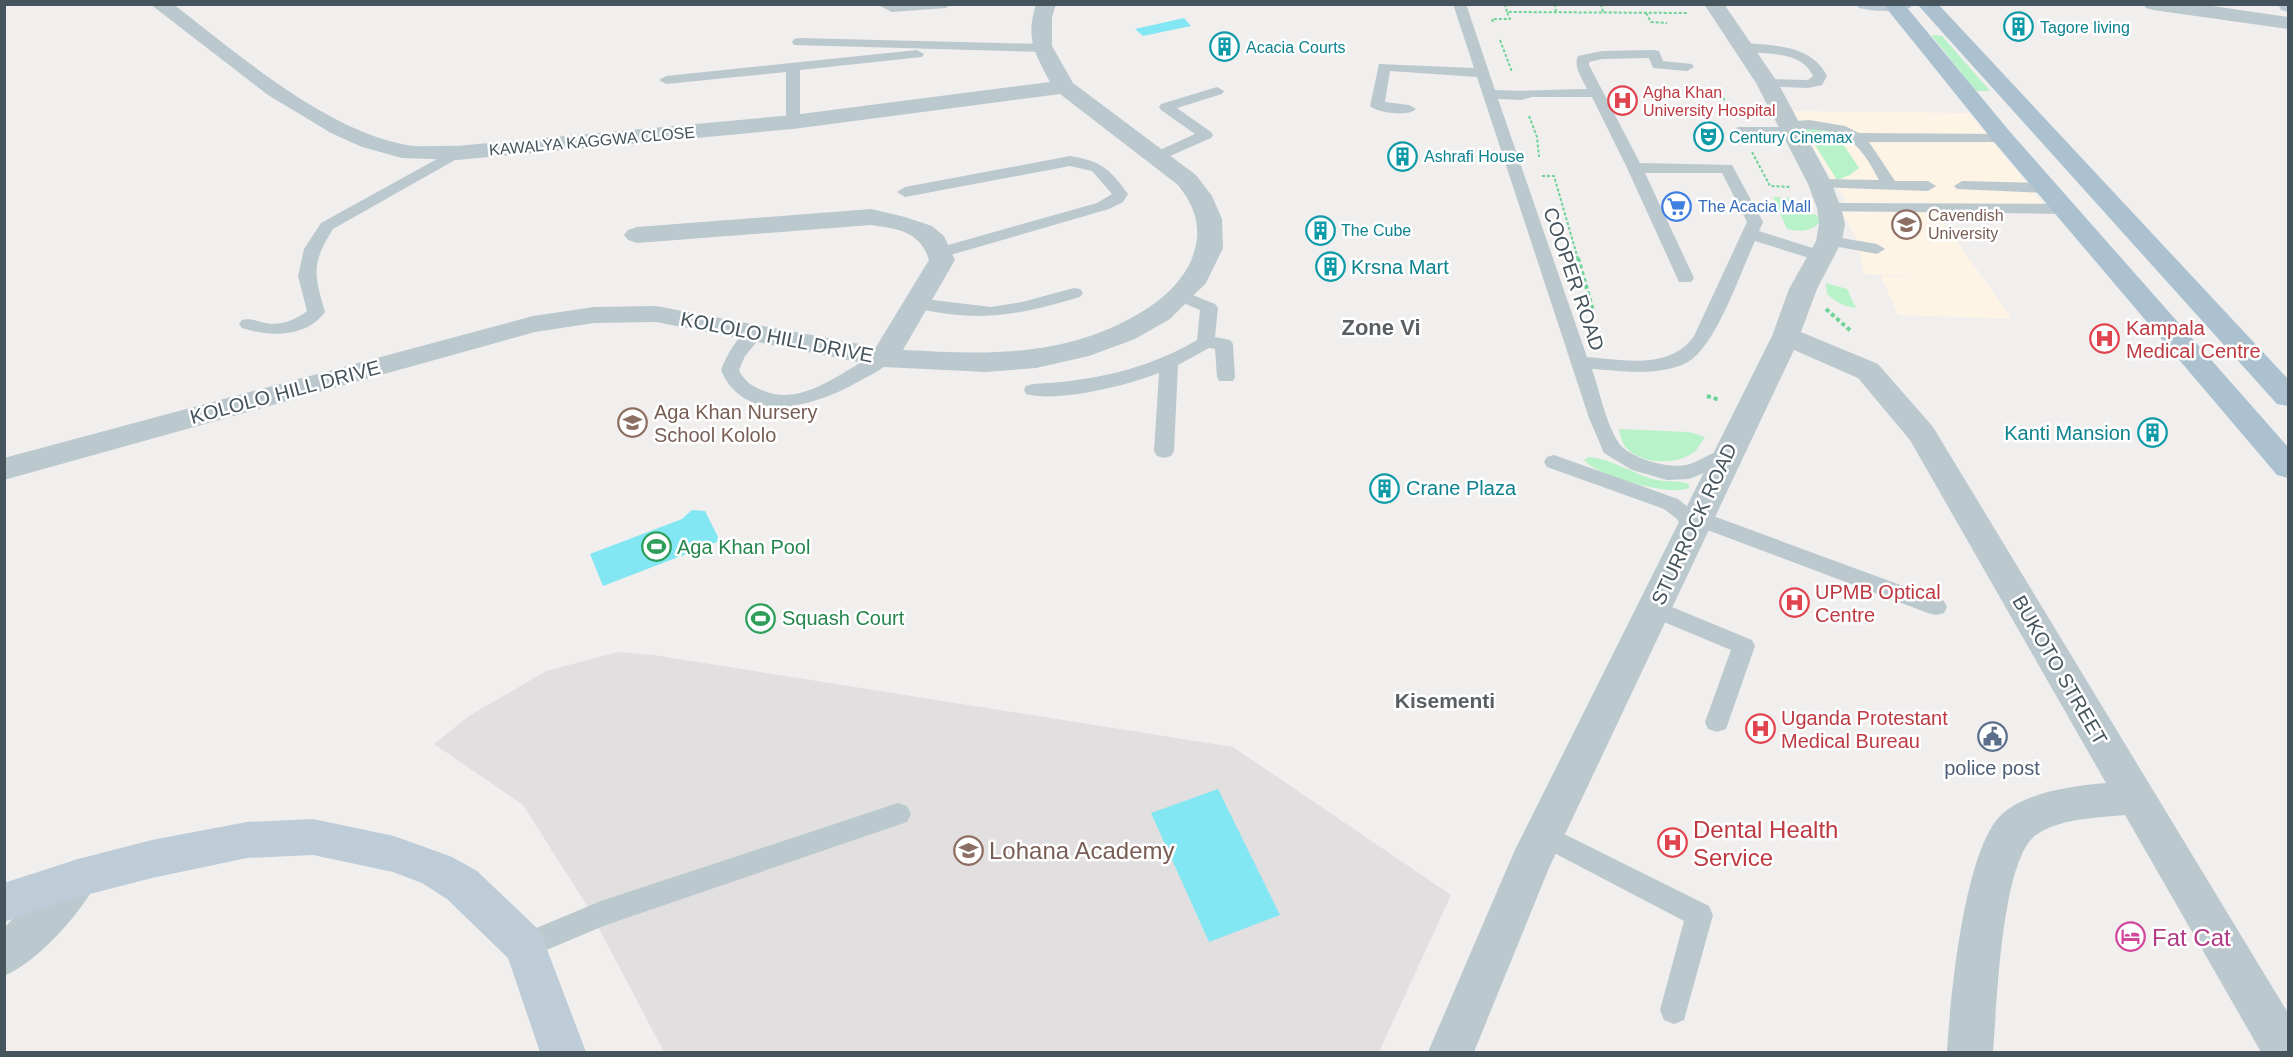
<svg xmlns="http://www.w3.org/2000/svg" width="2293" height="1057" viewBox="0 0 2293 1057" font-family="Helvetica,sans-serif">
<style>
.commercial{fill:#fdf4e5}
.education{fill:#e2dfe0}
.green{fill:#b8f2c9}
.water{fill:#82e7f3}
.lines{fill:none;stroke-linecap:round;stroke-linejoin:round}
.path-far1{stroke:#6ed396;stroke-width:2;stroke-dasharray:3 2;stroke-linecap:butt}
.path{stroke:#6ed396;stroke-width:4;stroke-dasharray:4 3;stroke-linecap:butt}
.lane{fill:#bbc8ce;fill-rule:evenodd}
.street{fill:#bbc8ce;fill-rule:evenodd}
.secondary{fill:#bdccd7;fill-rule:evenodd}
.primary{fill:#abc1cf;fill-rule:evenodd}
.labels{text-anchor:middle;dominant-baseline:central;stroke-width:5;stroke-linejoin:round;paint-order:stroke}
.far-culture-label{font-size:16px;fill:#0d838f;stroke:#fff;text-anchor:start}
.far-health-label{font-size:16px;fill:#be3a42;stroke:#fff;text-anchor:start}
.far-street-label{font-size:16px;fill:#45545d;stroke:#fff}
.far-shop-label{font-size:16px;fill:#366cbe;stroke:#fff;text-anchor:start}
.far-education-label{font-size:16px;fill:#785e54;stroke:#fff;text-anchor:start}
.culture-label{font-size:20px;fill:#0d838f;stroke:#fff;text-anchor:start}
.street-label{font-size:20px;fill:#45545d;stroke:#fff}
.health-label{font-size:20px;fill:#be3a42;stroke:#fff;text-anchor:start}
.education-label{font-size:20px;fill:#785e54;stroke:#fff;text-anchor:start}
.leisure-label{font-size:20px;fill:#27864d;stroke:#fff;text-anchor:start}
.service-label{font-size:20px;fill:#4e5e75;stroke:#fff}
.neighbourhood-label{font-size:21px;font-weight:bold;fill:#5a5f64;stroke:#fff}
.quarter-label{font-size:22px;font-weight:bold;fill:#5a5f64;stroke:#fff}
.near-health-label{font-size:24px;fill:#be3a42;stroke:#fff;text-anchor:start}
.near-education-label{font-size:24px;fill:#785e54;stroke:#fff;text-anchor:start}
.near-hotel-label{font-size:24px;fill:#b23c85;stroke:#fff;text-anchor:start}
</style>
<rect width="100%" height="100%" fill="#f1eeee"/>
<path class="commercial" d="M 1790,111 L 1969,113 L 2046,207 L 1848,204 Z
M 1842,212 L 1936,212 L 2012,319 L 1898,315 L 1881,276 L 1934,277 L 1864,274 L 1857,240 Z"/>
<path class="education" d="M 618,652 L 653,655 L 1233,747 L 1451,895 L 1379,1052 L 664,1052 L 586,904 L 523,805 L 434,744 L 469,716 L 546,671 Z"/>
<path class="green" d="M 1931,35 L 1942,36 L 1990,91 L 1976,91 Z
M 1801,123 L 1834,130 L 1859,168 L 1850,175 L 1837,180 Z
M 1773,197 L 1790,198 L 1794,206 L 1816,215 L 1821,221 C 1811,232 1801,232 1787,229 Z
M 1826,283 L 1847,289 L 1856,308 C 1843,306 1837,303 1827,294 Z
M 1619,429 L 1689,432 L 1705,437 C 1702,441 1698,449 1694,452 C 1677,466 1635,465 1623,443 C 1621,439 1620,434 1619,429 Z
M 1589,457 C 1612,459 1633,474 1656,480 C 1667,482 1678,480 1689,484 L 1689,488 C 1671,497 1596,476 1584,460 Z"/>
<path class="water" d="M 1184,18 L 1191,26 L 1143,36 L 1135,29 Z
M 692,510 L 705,511 L 720,541 L 603,586 L 590,554 L 682,519 Z
M 1218,789 L 1280,915 L 1209,942 L 1151,813 Z"/>
<g class="lines">
<path class="path-far1" d="M 1505,4 L 1507,12 L 1688,13
M 1555,4 L 1556,12
M 1601,4 L 1603,12
M 1646,13 L 1651,22 L 1667,23
M 1493,22 L 1492,19 L 1510,19 L 1507,12
M 1500,40 L 1512,72
M 1721,93 L 1730,112
M 1529,116 L 1537,137 L 1539,157
M 1752,152 L 1770,186 L 1790,187
M 1542,176 L 1554,176 L 1578,259"/>
<path class="path" d="M 1578,258 L 1592,307 L 1588,307
M 1826,309 L 1852,332
M 1707,396 L 1720,400"/>
<path class="lane" d="M 876,4 L 952,4 L 946,8 L 892,12 Z
M 1453,4 L 1466,4 L 1495,90 C 1526,92 1556,89 1587,89 C 1582,78 1573,67 1578,56 L 1602,51 L 1654,50 L 1659,51 L 1663,61 L 1692,64 L 1694,67 L 1687,71 L 1653,68 L 1649,58 L 1602,59 L 1589,62 L 1589,65 L 1640,163 L 1732,165 L 1763,222 L 1759,231 L 1828,253 L 1830,257 L 1822,262 L 1755,241 C 1741,271 1716,346 1688,362 C 1660,377 1622,371 1592,369 C 1600,392 1605,421 1618,442 C 1628,458 1668,469 1686,465 C 1702,462 1716,446 1733,451 L 1736,456 L 1733,461 L 1689,479 L 1667,480 L 1632,470 L 1604,453 L 1589,418 L 1477,77 L 1390,71 L 1385,102 L 1409,105 L 1416,109 C 1409,117 1377,113 1370,106 L 1379,64 L 1474,68 ZM 1532,97 L 1592,97 L 1627,168 L 1679,282 L 1691,282 L 1694,278 L 1645,173 L 1722,173 L 1747,222 L 1694,336 C 1671,370 1623,360 1587,357 L 1498,99 L 1521,100 Z
M 799,38 L 1042,44 L 1049,48 L 1042,52 L 794,45 L 792,42 L 794,39 Z
M 1742,43 C 1773,45 1812,45 1827,76 L 1822,85 L 1808,88 L 1762,86 L 1760,83 L 1762,80 L 1767,79 L 1808,80 L 1813,76 C 1800,48 1762,56 1737,50 L 1735,47 Z
M 917,50 L 924,54 L 922,57 L 800,70 L 800,122 L 793,126 L 786,122 L 786,72 L 666,84 L 659,80 L 666,76 Z
M 1217,87 L 1224,91 L 1222,94 L 1177,108 L 1211,132 L 1213,135 L 1211,138 L 1161,160 L 1151,160 L 1148,157 L 1151,154 L 1195,134 L 1161,110 L 1159,107 L 1161,104 Z
M 1809,120 L 1845,126 L 1859,133 L 2003,134 L 2010,138 L 2003,142 L 1869,142 L 1895,181 L 1928,181 L 1936,186 L 1928,191 L 1815,187 L 1812,184 L 1815,181 L 1820,179 L 1879,180 C 1859,141 1844,128 1798,129 L 1800,132 L 1798,135 L 1793,136 L 1738,135 L 1731,131 L 1738,127 L 1783,127 L 1782,125 L 1784,122 Z
M 457,148 L 462,150 L 465,153 L 462,156 L 333,229 C 311,264 314,274 325,312 C 306,338 269,337 242,328 L 239,324 L 242,320 C 249,318 254,320 261,322 C 278,327 294,321 307,311 L 298,276 L 304,249 L 321,223 Z
M 1070,156 C 1101,161 1109,168 1128,194 L 1123,202 L 1109,209 L 940,258 L 932,253 L 934,249 L 1097,203 L 1112,194 L 1092,171 L 1070,166 L 905,197 L 897,192 L 905,187 Z
M 1962,181 L 2047,183 L 2055,188 L 2047,193 L 1957,189 L 1954,186 Z
M 1829,203 L 2066,204 L 2074,209 L 2066,214 L 1823,211 L 1821,208 L 1823,205 Z
M 1829,236 L 1877,244 L 1885,249 L 1877,254 L 1823,244 L 1821,241 Z
M 1074,288 L 1080,289 L 1083,293 L 1080,297 C 1015,316 978,323 911,307 L 908,303 L 911,299 L 917,298 L 991,307 L 1022,302 Z
M 1180,290 L 1215,304 L 1218,308 L 1215,337 L 1230,340 L 1233,344 L 1235,377 L 1233,381 L 1219,381 L 1217,377 L 1215,349 L 1209,348 L 1178,365 L 1174,451 L 1171,456 L 1164,458 L 1157,456 L 1154,451 L 1159,373 C 1129,385 1058,403 1026,394 L 1024,390 L 1026,386 L 1033,384 C 1092,381 1146,370 1197,340 L 1200,310 L 1174,299 L 1171,295 L 1174,291 Z
M 756,327 L 762,328 L 765,332 L 745,356 L 739,370 C 744,381 753,387 764,391 C 814,411 864,347 890,354 L 893,358 C 887,367 873,374 863,379 C 822,404 746,430 721,370 C 727,355 739,331 756,327 Z
M 1554,455 L 1678,499 L 1694,512 L 1705,513 L 1944,601 L 1947,607 L 1944,613 L 1936,615 L 1928,613 L 1702,528 L 1700,535 L 1693,538 L 1686,535 L 1677,519 L 1664,509 L 1547,467 L 1544,462 L 1547,457 Z
M 1655,600 L 1752,640 L 1755,646 L 1726,729 L 1717,732 L 1708,729 L 1705,722 L 1731,650 L 1647,615 L 1644,609 L 1647,603 Z
M 898,803 L 907,806 L 911,814 L 907,822 L 606,925 L 525,959 L 515,955 L 511,946 L 515,937 L 601,901 Z
M 1544,824 L 1709,906 L 1713,915 L 1684,1020 L 1674,1024 L 1664,1020 L 1660,1010 L 1684,921 L 1535,843 L 1531,835 L 1535,827 Z"/>
<path class="street" d="M 150,4 L 173,4 C 238,54 325,130 407,145 C 423,148 440,145 457,146 L 793,115 L 1050,82 C 1035,53 1025,39 1036,4 L 1056,4 L 1052,17 L 1052,46 L 1073,83 L 1196,175 L 1212,196 L 1222,219 L 1223,248 L 1206,283 L 1170,319 L 1135,339 L 1089,356 L 1036,368 L 986,372 L 884,367 L 656,322 L 594,323 L 535,332 L 4,480 L 4,458 L 533,316 L 594,307 L 656,306 L 876,347 L 929,260 C 920,231 898,229 871,225 L 637,243 L 628,240 L 624,235 L 628,230 L 637,227 L 871,209 L 905,217 L 932,226 L 944,236 L 955,260 L 903,350 C 985,354 1059,358 1133,317 C 1156,304 1177,288 1189,265 C 1203,236 1199,211 1178,185 L 1060,94 L 793,129 L 457,160 L 402,158 L 362,147 L 331,133 L 268,95 Z
M 1704,4 L 1724,4 L 1778,83 L 1832,184 L 1841,208 L 1845,224 L 1842,241 L 1817,289 L 1801,332 L 1878,364 L 1933,427 L 2288,1013 L 2288,1052 L 2261,1052 L 2125,815 C 2096,818 2060,818 2036,835 C 2001,860 1997,1007 1993,1052 L 1947,1052 C 1950,1001 1964,848 2002,814 C 2029,791 2073,786 2106,783 L 1910,440 L 1858,378 L 1794,350 L 1549,868 L 1474,1052 L 1428,1052 L 1514,852 L 1772,336 L 1789,289 L 1816,241 L 1819,224 L 1817,208 L 1808,184 L 1756,83 Z
M 2143,4 L 2199,4 L 2288,17 L 2288,29 L 2153,10 L 2146,8 Z
M 78,859 L 93,865 L 99,878 C 84,910 37,963 4,976 L 4,928 L 63,865 Z"/>
<path class="secondary" d="M 1856,4 L 1913,4 L 1910,8 C 1895,12 1874,12 1859,8 Z
M 2278,4 L 2288,4 L 2288,12 L 2281,10 Z
M 313,819 L 394,836 L 452,857 L 477,871 L 540,931 L 586,1052 L 540,1052 L 508,958 L 447,899 L 422,883 L 393,872 L 313,855 L 247,858 L 152,878 L 78,897 L 4,922 L 4,883 L 78,859 L 152,840 L 247,822 Z"/>
<path class="primary" d="M 1883,4 L 1904,4 L 2011,133 L 2288,447 L 2288,478 L 2277,475 L 1995,143 Z
M 1917,4 L 1938,4 L 2288,379 L 2288,406 L 2277,404 Z"/>
</g>
<defs>
<symbol id="building-ring" viewBox="-11 -11 22 22"><circle r="9.5" fill="#fff" stroke="#0f9aa8" stroke-width="1.5"/><path d="M-4-6H4V6H1V3H-1V6H-4ZM-2.5-4.3h1.7v1.8h-1.7ZM.8-4.3h1.7v1.8H.8ZM-2.5-1h1.7V.8h-1.7ZM.8-1h1.7V.8H.8Z" fill="#0f9aa8"/></symbol>
<symbol id="hospital-ring" viewBox="-11 -11 22 22"><circle r="9.5" fill="#fff" stroke="#e0444e" stroke-width="1.5"/><path d="M-5-5h3v3.5h4V-5h3V5h-3V1.5h-4V5h-3Z" fill="#e0444e"/></symbol>
<symbol id="theatre-ring" viewBox="-11 -11 22 22"><circle r="9.5" fill="#fff" stroke="#0f9aa8" stroke-width="1.5"/><path d="M-5-5.5Q0-4 5-5.5V0Q5 5 0 6Q-5 5-5 0ZM-3.3-2.5H-1v1.5H-3.3ZM1-2.5H3.3v1.5H1ZM-2.8 1Q0 5.5 2.8 1Z" fill="#0f9aa8"/></symbol>
<symbol id="supermarket-ring" viewBox="-11 -11 22 22"><circle r="9.5" fill="#fff" stroke="#3f7fe0" stroke-width="1.5"/><path d="M-6-5.5h2.5l.6 2H6L4.5 2H-2.5L-4.4-4H-6ZM-1.5 3.2a1.3 1.3 0 1 0 .1 0ZM3 3.2a1.3 1.3 0 1 0 .1 0Z" fill="#3f7fe0"/></symbol>
<symbol id="university-ring" viewBox="-11 -11 22 22"><circle r="9.5" fill="#fff" stroke="#8d6e63" stroke-width="1.5"/><path d="M0-5L7-2L0 1L-7-2ZM-4 1L0 2.5L4 1V4Q0 6-4 4Z" fill="#8d6e63"/></symbol>
<symbol id="school-ring" viewBox="-11 -11 22 22"><circle r="9.5" fill="#fff" stroke="#8d6e63" stroke-width="1.5"/><path d="M0-5L7-2L0 1L-7-2ZM-4 1L0 2.5L4 1V4Q0 6-4 4Z" fill="#8d6e63"/></symbol>
<symbol id="stadium-ring" viewBox="-11 -11 22 22"><circle r="9.5" fill="#fff" stroke="#2e9e5b" stroke-width="1.5"/><path d="M0-5a6.5 5 0 1 0 0 10a6.5 5 0 1 0 0-10ZM-3.5-1.8h7v3.6h-7Z" fill="#2e9e5b"/></symbol>
<symbol id="civic-ring" viewBox="-11 -11 22 22"><circle r="9.5" fill="#fff" stroke="#5c6f8a" stroke-width="1.5"/><path d="M-.6-6.5H3V-4.5H.6V-3L4-1V1h2V6H-6V1h2V-1L-.6-3ZM-1.2 2.5V6h2.4V2.5Z" fill="#5c6f8a"/></symbol>
<symbol id="hotel-ring" viewBox="-11 -11 22 22"><circle r="9.5" fill="#fff" stroke="#d1479c" stroke-width="1.5"/><path d="M-6-4.5h1.5V1H6V5H4.5V3h-9V5H-6ZM-4 0a1.8 1.8 0 1 1 3.6 0ZM.5 0V-2.5h3Q6-2.5 6 0Z" fill="#d1479c"/></symbol>
</defs>
<g fill-rule="evenodd">
<use href="#building-ring" x="2002" y="10" width="33" height="33"/>
<use href="#building-ring" x="1208" y="30" width="33" height="33"/>
<use href="#hospital-ring" x="1606" y="84" width="33" height="33"/>
<use href="#theatre-ring" x="1692" y="120" width="33" height="33"/>
<use href="#building-ring" x="1386" y="140" width="33" height="33"/>
<use href="#supermarket-ring" x="1660" y="190" width="33" height="33"/>
<use href="#university-ring" x="1890" y="208" width="33" height="33"/>
<use href="#building-ring" x="1304" y="214" width="33" height="33"/>
<use href="#building-ring" x="1314" y="250" width="33" height="33"/>
<use href="#hospital-ring" x="2088" y="322" width="33" height="33"/>
<use href="#school-ring" x="616" y="406" width="33" height="33"/>
<use href="#building-ring" x="2136" y="416" width="33" height="33"/>
<use href="#building-ring" x="1368" y="472" width="33" height="33"/>
<use href="#stadium-ring" x="640" y="530" width="33" height="33"/>
<use href="#hospital-ring" x="1778" y="586" width="33" height="33"/>
<use href="#stadium-ring" x="744" y="602" width="33" height="33"/>
<use href="#hospital-ring" x="1744" y="712" width="33" height="33"/>
<use href="#civic-ring" x="1976" y="720" width="33" height="33"/>
<use href="#hospital-ring" x="1656" y="826" width="33" height="33"/>
<use href="#school-ring" x="952" y="834" width="33" height="33"/>
<use href="#hotel-ring" x="2114" y="920" width="33" height="33"/>
</g>
<g class="labels">
<g class="far-culture-label">
<text x="2040" y="27">Tagore living</text>
<text x="1246" y="47">Acacia Courts</text>
<text x="1729" y="137">Century Cinemax</text>
<text x="1424" y="156">Ashrafi House</text>
<text x="1341" y="230">The Cube</text>
</g>
<g class="far-health-label">
<text x="1643" y="92">Agha Khan<tspan x="1643" dy="18">University Hospital</tspan></text>
</g>
<g class="far-street-label">
<text transform="translate(592 141) rotate(-5)">KAWALYA KAGGWA CLOSE</text>
</g>
<g class="far-shop-label">
<text x="1698" y="206">The Acacia Mall</text>
</g>
<g class="far-education-label">
<text x="1928" y="215">Cavendish<tspan x="1928" dy="18">University</tspan></text>
</g>
<g class="culture-label">
<text x="1351" y="267">Krsna Mart</text>
<text x="2131" y="433" text-anchor="end">Kanti Mansion</text>
<text x="1406" y="488">Crane Plaza</text>
</g>
<g class="street-label">
<text transform="translate(1574 279) rotate(71)">COOPER ROAD</text>
<text transform="translate(777 337) rotate(11)">KOLOLO HILL DRIVE</text>
<text transform="translate(285 392) rotate(-15)">KOLOLO HILL DRIVE</text>
<text transform="translate(1694 524) rotate(-65)">STURROCK ROAD</text>
<text transform="translate(2060 670) rotate(60)">BUKOTO STREET</text>
</g>
<g class="health-label">
<text x="2126" y="328">Kampala<tspan x="2126" dy="23">Medical Centre</tspan></text>
<text x="1815" y="592">UPMB Optical<tspan x="1815" dy="23">Centre</tspan></text>
<text x="1781" y="718">Uganda Protestant<tspan x="1781" dy="23">Medical Bureau</tspan></text>
</g>
<g class="education-label">
<text x="654" y="412">Aga Khan Nursery<tspan x="654" dy="23">School Kololo</tspan></text>
</g>
<g class="leisure-label">
<text x="677" y="547">Aga Khan Pool</text>
<text x="782" y="618">Squash Court</text>
</g>
<g class="service-label">
<text x="1992" y="768">police post</text>
</g>
<g class="neighbourhood-label">
<text x="1445" y="700">Kisementi</text>
</g>
<g class="quarter-label">
<text x="1381" y="327">Zone Vi</text>
</g>
<g class="near-health-label">
<text x="1693" y="829">Dental Health<tspan x="1693" dy="28">Service</tspan></text>
</g>
<g class="near-education-label">
<text x="989" y="850">Lohana Academy</text>
</g>
<g class="near-hotel-label">
<text x="2152" y="937">Fat Cat</text>
</g>
</g>
<rect width="2293" height="1057" fill="none" stroke="#45545d" stroke-width="12"/>
</svg>
